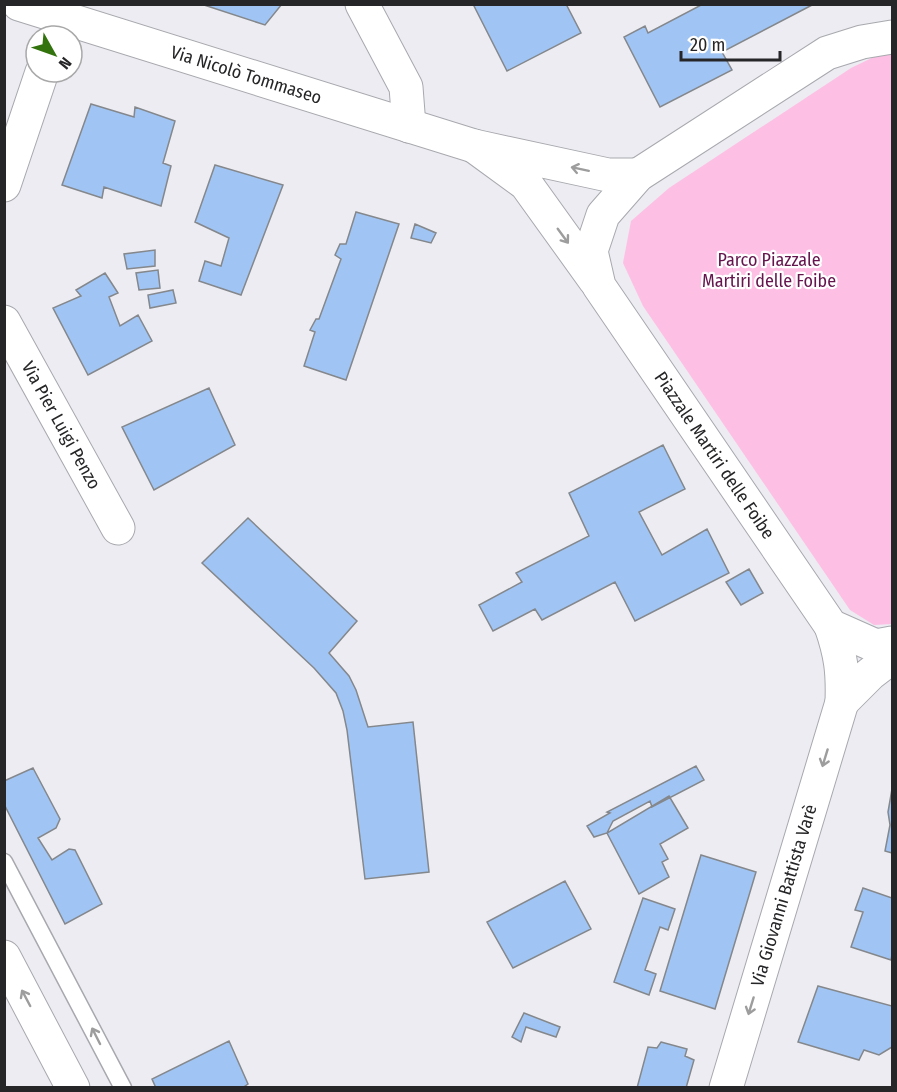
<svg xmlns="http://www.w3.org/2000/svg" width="897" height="1092" viewBox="0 0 897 1092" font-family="'Fira Sans Condensed',sans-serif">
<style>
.green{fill:#fdc0e4}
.building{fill:#a0c5f4;stroke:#84878b;stroke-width:1.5}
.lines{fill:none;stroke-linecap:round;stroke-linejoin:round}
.lane-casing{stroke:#a8a9ae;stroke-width:19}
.street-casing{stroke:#a8a9ae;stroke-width:35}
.secondary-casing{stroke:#a8a9ae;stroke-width:35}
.lane{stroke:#fff;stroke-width:16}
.street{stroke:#fff;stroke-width:33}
.secondary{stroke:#fff;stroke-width:33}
.oneway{stroke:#9d9d9e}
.labels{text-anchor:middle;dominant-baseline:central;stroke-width:4.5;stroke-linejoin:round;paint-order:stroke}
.street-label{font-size:18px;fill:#262628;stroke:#fff}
.park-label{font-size:18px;fill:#64154d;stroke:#fff}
</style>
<rect width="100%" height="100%" fill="#ececf2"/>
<path class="green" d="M 880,54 L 892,54 L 892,624 L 874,625 L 850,610 L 643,306 L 623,263 L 631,221 L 669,188 L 851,68 Z"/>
<path class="building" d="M 201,4 L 282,4 L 265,25 Z
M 473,4 L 566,4 L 581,33 L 507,71 Z
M 703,4 L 814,4 L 722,52 L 732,70 L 660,107 L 624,37 L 645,26 L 648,33 Z
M 91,104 L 134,117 L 135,107 L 175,121 L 163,163 L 171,166 L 161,206 L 104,187 L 102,198 L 62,185 Z
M 215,165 L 283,185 L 241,295 L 199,281 L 205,261 L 221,266 L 229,238 L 195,222 Z
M 356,212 L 399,224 L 346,380 L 304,366 L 315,332 L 310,330 L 316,319 L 319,319 L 341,259 L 335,255 L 340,244 L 346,244 Z
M 415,224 L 436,233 L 431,243 L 411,238 Z
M 155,250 L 155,266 L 127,269 L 124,254 Z
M 158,270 L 160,288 L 139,290 L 136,273 Z
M 105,273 L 118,293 L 109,297 L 120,326 L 138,315 L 152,341 L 88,375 L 53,308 L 81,296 L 76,290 Z
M 173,290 L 176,303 L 150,308 L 148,295 Z
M 209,388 L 235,445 L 154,490 L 122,427 Z
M 663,445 L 685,489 L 639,512 L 662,555 L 707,529 L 729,573 L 635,621 L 615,582 L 542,620 L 535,609 L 493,631 L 479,605 L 522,582 L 516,573 L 589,536 L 569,493 Z
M 248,518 L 357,621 L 329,653 L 349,676 L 356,690 L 368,727 L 413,722 L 429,872 L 365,879 L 347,730 L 343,711 L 336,693 L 314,668 L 202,563 Z
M 749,569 L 763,593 L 741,605 L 726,582 Z
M 696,766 L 704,780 L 652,807 L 650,801 L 613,821 L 607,833 L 594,837 L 587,826 L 610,813 L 607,812 Z
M 33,768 L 60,819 L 56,828 L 38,838 L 52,860 L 69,849 L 75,850 L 102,904 L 65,924 L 4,804 L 4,781 Z
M 892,789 L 892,853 L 885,851 L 890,825 L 888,812 Z
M 669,796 L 688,828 L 660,844 L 668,859 L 662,862 L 669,877 L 639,894 L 607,833 Z
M 701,855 L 756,872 L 715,1009 L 660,991 Z
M 565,881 L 591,929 L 513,968 L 487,922 Z
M 863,888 L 892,898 L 892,955 L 891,960 L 851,947 L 863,912 L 855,910 Z
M 643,898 L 675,909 L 668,930 L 660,927 L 645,970 L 656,974 L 649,995 L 614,982 Z
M 818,986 L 892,1006 L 892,1047 L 879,1055 L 864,1050 L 859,1060 L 798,1042 Z
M 524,1013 L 560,1027 L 556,1037 L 526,1027 L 521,1042 L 512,1037 Z
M 229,1041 L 248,1084 L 242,1088 L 156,1088 L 152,1079 Z
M 661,1042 L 687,1049 L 685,1056 L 694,1060 L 686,1088 L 637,1088 L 648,1047 L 657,1048 Z"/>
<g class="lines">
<defs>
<path id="lane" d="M 4,862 L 123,1088"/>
<g id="street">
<path id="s1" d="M 19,4 L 474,146"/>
<path d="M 362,4 L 406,87 L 409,126"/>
<path id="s2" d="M 892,37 L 862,42 L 827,53 L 638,175 L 603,215 L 591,251 L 599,286 L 831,626 L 876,646 L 892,643"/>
<path d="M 4,185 L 42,72"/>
<path d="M 595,280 L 526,184 L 474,146 L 608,175 L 638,175"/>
<path id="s3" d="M 4,322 L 118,528"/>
<path d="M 831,626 C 841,655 843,672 842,702 L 870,674 L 892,657"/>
<path id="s4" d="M 726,1088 L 842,702"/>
</g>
<path id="secondary" d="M 4,957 L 73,1088"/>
</defs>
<use href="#lane" class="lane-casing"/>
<use href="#street" class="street-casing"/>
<use href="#secondary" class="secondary-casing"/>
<use href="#lane" class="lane"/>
<use href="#street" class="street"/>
<use href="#secondary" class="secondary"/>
</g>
<defs><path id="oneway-shaft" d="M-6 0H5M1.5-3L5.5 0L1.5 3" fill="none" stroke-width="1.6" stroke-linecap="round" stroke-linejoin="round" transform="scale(1.5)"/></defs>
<g class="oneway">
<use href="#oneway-shaft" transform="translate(580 169) rotate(-168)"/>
<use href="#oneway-shaft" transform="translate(563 236) rotate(54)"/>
<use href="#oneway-shaft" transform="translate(825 758) rotate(107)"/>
<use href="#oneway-shaft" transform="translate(26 998) rotate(-118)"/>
<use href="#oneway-shaft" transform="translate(751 1006) rotate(107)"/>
<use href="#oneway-shaft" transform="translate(96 1036) rotate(-117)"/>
</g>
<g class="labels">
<g class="street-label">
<text stroke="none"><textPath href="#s1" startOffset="238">Via Nicolò Tommaseo</textPath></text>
<text stroke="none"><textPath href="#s3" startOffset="118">Via Pier Luigi Penzo</textPath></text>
<text stroke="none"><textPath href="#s2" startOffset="624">Piazzale Martiri delle Foibe</textPath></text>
<text stroke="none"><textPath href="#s4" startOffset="201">Via Giovanni Battista Varè</textPath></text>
</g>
<g class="park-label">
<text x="769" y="260">Parco Piazzale<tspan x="769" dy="21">Martiri delle Foibe</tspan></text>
</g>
</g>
<rect width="897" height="1092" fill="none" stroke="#262628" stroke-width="12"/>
<g transform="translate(54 54) rotate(130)"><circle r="28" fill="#ffffff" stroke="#a8a8a9" stroke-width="1.5"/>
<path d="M0-4.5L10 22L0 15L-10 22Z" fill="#33730d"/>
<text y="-9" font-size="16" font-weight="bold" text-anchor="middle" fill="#262628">N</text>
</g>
<path d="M681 51v9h99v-9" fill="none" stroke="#262628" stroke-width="3"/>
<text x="690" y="51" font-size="18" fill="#262628" stroke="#ffffff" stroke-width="4.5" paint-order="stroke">20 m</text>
</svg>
